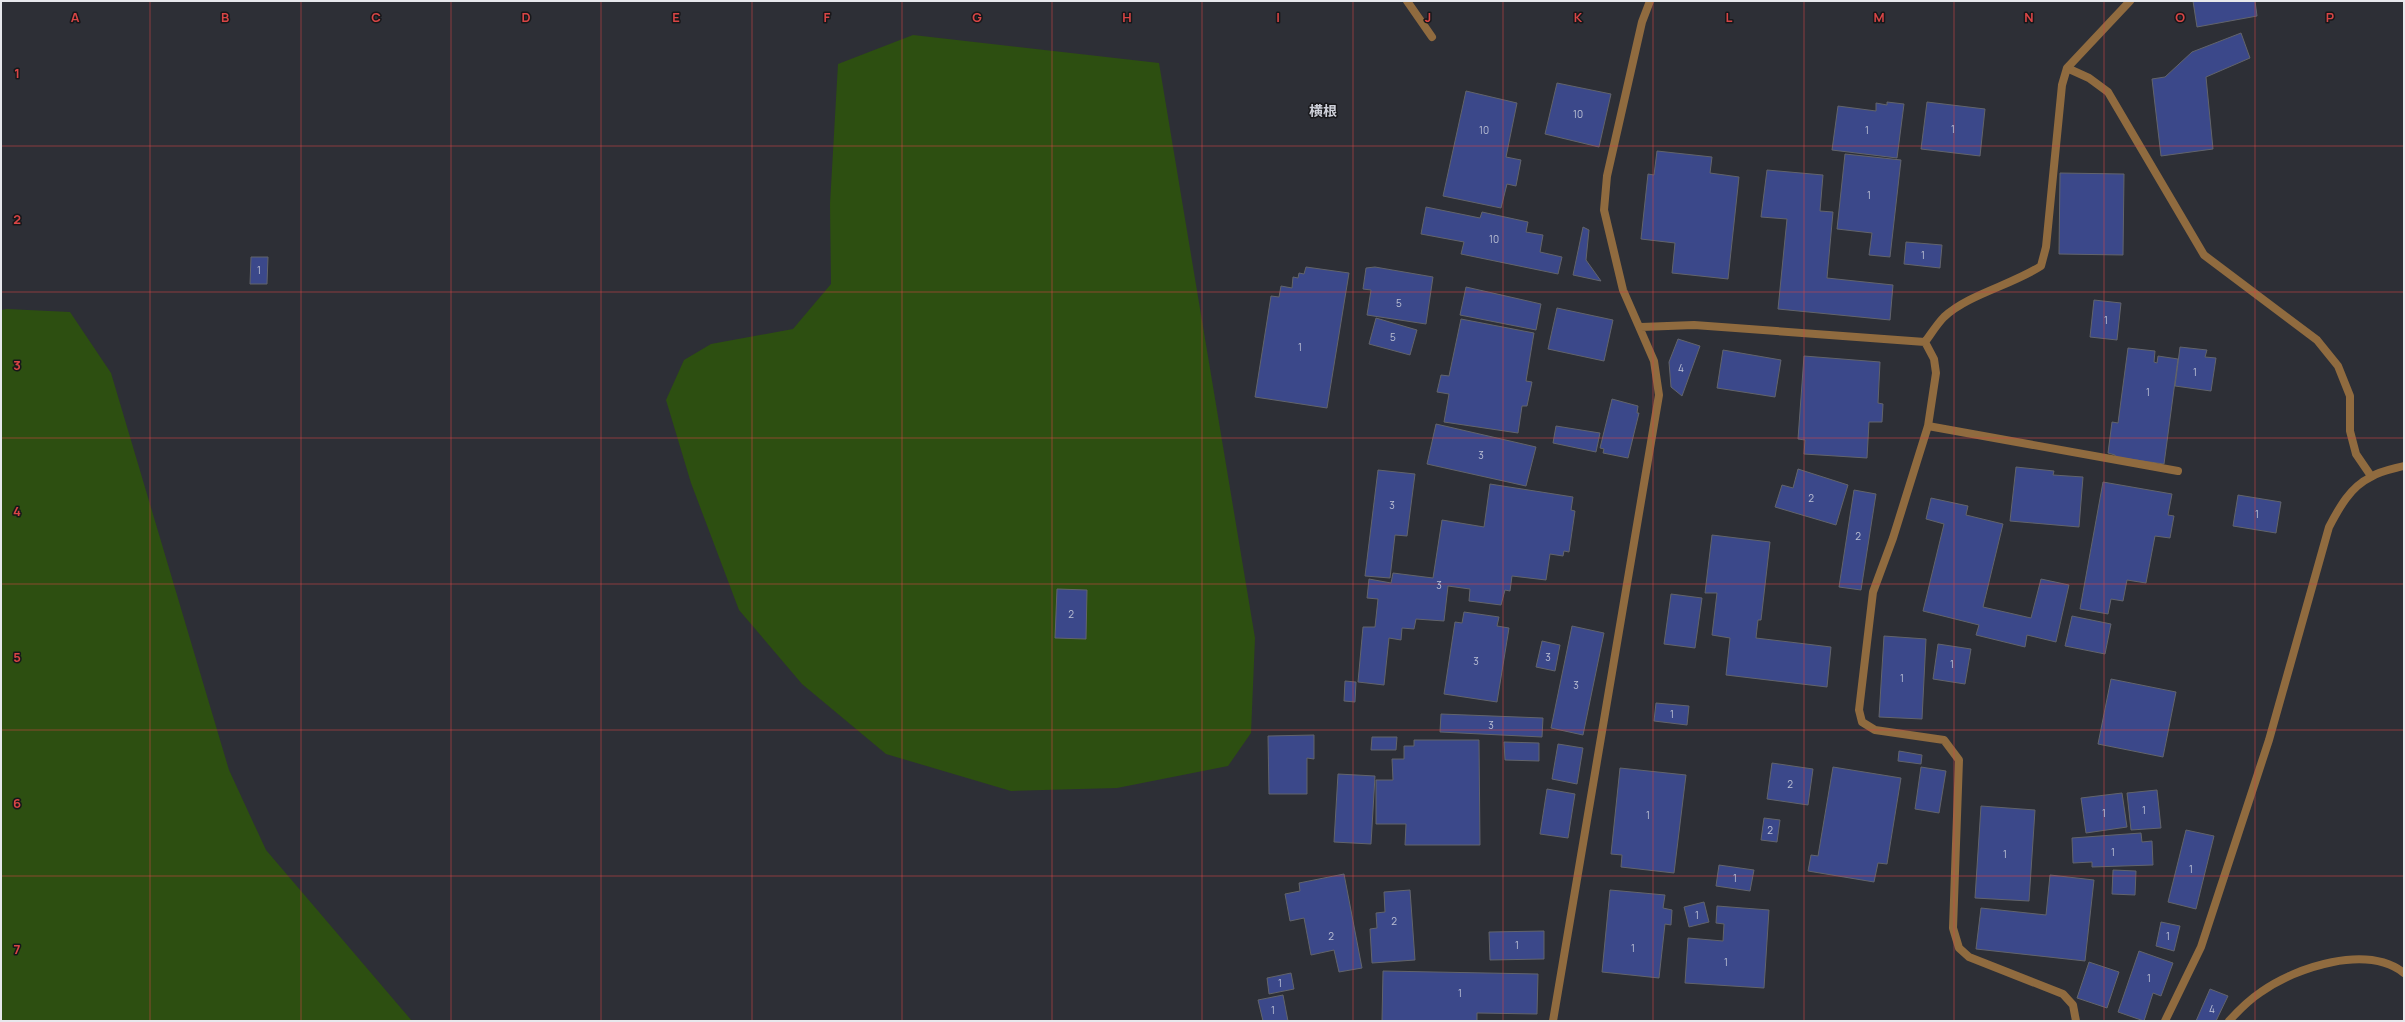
<svg xmlns="http://www.w3.org/2000/svg" width="2405" height="1022" viewBox="0 0 2405 1022" font-family="Manrope,'Noto Sans JP',sans-serif">
<style>
.green{fill:#2d4f11}
.building{fill:#3b488a;stroke:#62646b}
.lines{fill:none;stroke-linecap:round;stroke-linejoin:round}
.minor{stroke:#906b3f;stroke-width:8}
.grid{fill:none;stroke:#d94545;stroke-width:1;stroke-opacity:0.55}
.labels{text-anchor:middle;dominant-baseline:central;stroke-width:3;stroke-linejoin:round;paint-order:stroke}
.number-label{font-size:10px;fill:#bcc0d4}
.quarter-label{font-size:14px;font-weight:bold;fill:#cfd1da;stroke:#17171a}
.grid-label{font-size:13px;text-anchor:middle;font-weight:bold;fill:#d94545;stroke:#17171a;stroke-width:3;stroke-linejoin:round;paint-order:stroke}
</style>
<rect width="100%" height="100%" fill="#2d2f36"/>
<path class="green" d="M 913,35 L 1159,63 L 1255,638 L 1251,733 L 1228,766 L 1117,788 L 1011,791 L 886,754 L 802,684 L 739,610 L 691,483 L 666,400 L 684,360 L 711,344 L 793,329 L 831,284 L 830,204 L 838,64 Z
M 7,309 L 70,312 L 111,373 L 229,770 L 266,850 L 412,1021 L 1,1021 L 1,310 Z"/>
<path class="building" d="M 2193,1 L 2255,1 L 2257,16 L 2197,27 Z
M 2241,33 L 2250,58 L 2206,77 L 2213,149 L 2161,156 L 2152,79 L 2165,77 L 2192,52 Z
M 1557,83 L 1611,94 L 1599,147 L 1545,134 Z
M 1466,91 L 1517,103 L 1506,157 L 1521,160 L 1516,186 L 1507,184 L 1501,208 L 1443,196 Z
M 1887,102 L 1904,104 L 1897,158 L 1832,150 L 1838,106 L 1876,111 L 1876,103 L 1887,105 Z
M 1927,102 L 1985,109 L 1980,156 L 1921,149 Z
M 1657,151 L 1712,157 L 1710,173 L 1739,177 L 1728,279 L 1672,273 L 1675,243 L 1641,239 L 1648,174 L 1654,175 Z
M 1845,154 L 1901,160 L 1890,257 L 1869,255 L 1872,233 L 1837,229 Z
M 1767,170 L 1823,175 L 1820,211 L 1833,212 L 1827,278 L 1893,285 L 1890,320 L 1778,309 L 1787,219 L 1761,217 Z
M 2060,173 L 2124,174 L 2123,255 L 2059,254 Z
M 1426,207 L 1480,218 L 1482,212 L 1528,222 L 1526,232 L 1543,235 L 1540,252 L 1562,257 L 1558,274 L 1461,254 L 1464,242 L 1421,234 Z
M 1583,227 L 1589,230 L 1586,260 L 1601,281 L 1573,275 Z
M 1906,242 L 1942,245 L 1940,268 L 1904,264 Z
M 251,257 L 268,257 L 267,284 L 250,284 Z
M 1306,267 L 1349,273 L 1327,408 L 1255,397 L 1271,296 L 1279,297 L 1281,286 L 1292,288 L 1293,277 L 1298,278 L 1299,273 L 1304,274 Z
M 1375,267 L 1433,277 L 1426,324 L 1367,315 L 1371,290 L 1363,289 L 1366,268 Z
M 1466,287 L 1541,304 L 1536,330 L 1460,315 Z
M 2094,300 L 2121,303 L 2117,340 L 2090,337 Z
M 1557,308 L 1613,320 L 1604,361 L 1548,349 Z
M 1376,318 L 1417,330 L 1410,355 L 1369,344 Z
M 1461,319 L 1534,333 L 1526,381 L 1532,382 L 1527,406 L 1522,406 L 1518,433 L 1444,422 L 1449,394 L 1437,392 L 1441,375 L 1449,376 Z
M 1678,339 L 1700,346 L 1682,396 L 1671,387 L 1669,362 Z
M 2180,347 L 2207,350 L 2205,357 L 2216,358 L 2211,391 L 2175,386 Z
M 2128,348 L 2155,351 L 2154,362 L 2157,363 L 2158,356 L 2178,359 L 2164,464 L 2115,457 L 2115,455 L 2108,453 L 2112,422 L 2118,423 Z
M 1723,350 L 1781,360 L 1775,397 L 1717,388 Z
M 1804,356 L 1880,362 L 1878,403 L 1883,404 L 1882,422 L 1869,422 L 1867,458 L 1804,454 L 1805,440 L 1798,439 Z
M 1612,399 L 1638,406 L 1637,413 L 1639,413 L 1628,458 L 1603,453 L 1604,449 L 1600,448 Z
M 1436,424 L 1536,447 L 1526,486 L 1427,464 Z
M 1556,426 L 1600,433 L 1596,452 L 1553,443 Z
M 2016,467 L 2054,471 L 2053,475 L 2083,477 L 2079,527 L 2010,521 Z
M 1798,469 L 1848,485 L 1836,525 L 1775,507 L 1782,485 L 1793,488 Z
M 1378,470 L 1415,474 L 1407,536 L 1395,535 L 1390,578 L 1365,576 Z
M 2103,482 L 2172,494 L 2168,515 L 2174,516 L 2170,538 L 2155,536 L 2146,583 L 2127,580 L 2123,601 L 2111,599 L 2108,614 L 2080,609 Z
M 1490,484 L 1573,497 L 1571,510 L 1575,511 L 1569,552 L 1564,551 L 1563,556 L 1550,554 L 1546,580 L 1512,576 L 1510,591 L 1505,590 L 1501,605 L 1469,601 L 1470,589 L 1448,586 L 1444,621 L 1416,619 L 1414,629 L 1402,628 L 1401,640 L 1389,638 L 1384,685 L 1358,682 L 1363,627 L 1375,627 L 1378,599 L 1367,598 L 1369,579 L 1391,583 L 1393,573 L 1433,578 L 1442,520 L 1484,527 Z
M 1854,490 L 1876,494 L 1861,590 L 1839,587 Z
M 2238,495 L 2281,502 L 2276,533 L 2233,526 Z
M 1931,498 L 1968,506 L 1966,515 L 2003,524 L 1983,607 L 2031,618 L 2041,579 L 2069,585 L 2056,642 L 2027,635 L 2025,647 L 1976,635 L 1979,625 L 1923,611 L 1944,524 L 1926,519 Z
M 1712,535 L 1770,542 L 1761,620 L 1758,620 L 1756,638 L 1831,647 L 1827,687 L 1726,675 L 1730,638 L 1712,635 L 1717,593 L 1705,593 Z
M 1057,589 L 1087,590 L 1086,639 L 1055,638 Z
M 1671,594 L 1702,598 L 1695,648 L 1664,644 Z
M 1464,612 L 1499,617 L 1497,626 L 1509,628 L 1497,702 L 1444,694 L 1455,622 L 1462,623 Z
M 2072,616 L 2111,624 L 2105,654 L 2065,646 Z
M 1572,626 L 1604,633 L 1583,735 L 1551,728 Z
M 1884,636 L 1926,639 L 1922,719 L 1879,717 Z
M 1542,641 L 1560,645 L 1555,671 L 1536,667 Z
M 1938,644 L 1971,649 L 1965,684 L 1933,679 Z
M 2111,679 L 2176,692 L 2163,757 L 2098,744 Z
M 1345,681 L 1356,682 L 1355,702 L 1344,701 Z
M 1656,703 L 1689,706 L 1687,725 L 1654,721 Z
M 1441,714 L 1543,718 L 1542,737 L 1440,732 Z
M 1314,735 L 1314,759 L 1307,758 L 1307,794 L 1269,794 L 1268,736 Z
M 1372,737 L 1397,737 L 1396,750 L 1371,750 Z
M 1414,740 L 1479,740 L 1480,845 L 1405,845 L 1406,824 L 1376,824 L 1376,780 L 1393,780 L 1392,759 L 1404,759 L 1404,746 L 1414,746 Z
M 1504,742 L 1539,743 L 1539,761 L 1505,760 Z
M 1558,744 L 1583,748 L 1577,784 L 1552,779 Z
M 1899,751 L 1922,755 L 1921,764 L 1898,761 Z
M 1772,763 L 1813,769 L 1808,805 L 1767,799 Z
M 1833,767 L 1901,778 L 1887,864 L 1878,863 L 1874,882 L 1808,871 L 1811,855 L 1818,856 Z
M 1921,767 L 1946,771 L 1939,813 L 1915,809 Z
M 1620,768 L 1686,775 L 1674,873 L 1621,867 L 1622,855 L 1611,854 Z
M 1338,774 L 1375,776 L 1371,844 L 1334,842 Z
M 1547,789 L 1575,794 L 1568,838 L 1540,834 Z
M 2157,790 L 2161,828 L 2131,830 L 2127,793 Z
M 2122,793 L 2127,827 L 2086,833 L 2081,798 Z
M 1981,806 L 2035,810 L 2029,901 L 1975,898 Z
M 1764,818 L 1780,820 L 1777,842 L 1761,840 Z
M 2186,830 L 2214,836 L 2196,909 L 2168,902 Z
M 2141,833 L 2142,842 L 2152,841 L 2153,865 L 2092,867 L 2092,862 L 2073,863 L 2072,838 Z
M 1719,865 L 1754,870 L 1750,891 L 1716,886 Z
M 2113,870 L 2136,871 L 2135,895 L 2112,894 Z
M 1344,874 L 1362,968 L 1339,972 L 1334,950 L 1311,955 L 1304,918 L 1290,921 L 1285,894 L 1300,891 L 1299,883 Z
M 2050,875 L 2094,880 L 2085,961 L 1976,949 L 1981,908 L 2046,915 Z
M 1410,890 L 1415,960 L 1372,963 L 1370,929 L 1377,928 L 1376,913 L 1385,912 L 1384,892 Z
M 1610,890 L 1665,895 L 1663,908 L 1672,910 L 1671,925 L 1665,924 L 1659,978 L 1602,972 Z
M 1704,902 L 1709,922 L 1689,927 L 1684,907 Z
M 1717,906 L 1769,910 L 1764,988 L 1685,983 L 1688,938 L 1723,941 L 1724,924 L 1716,923 Z
M 2161,922 L 2180,926 L 2174,951 L 2156,946 Z
M 1544,931 L 1544,959 L 1490,960 L 1489,932 Z
M 2139,951 L 2173,963 L 2161,996 L 2153,993 L 2144,1021 L 2118,1012 Z
M 2089,962 L 2119,972 L 2107,1008 L 2077,998 Z
M 1383,971 L 1538,974 L 1537,1014 L 1477,1013 L 1477,1021 L 1382,1021 Z
M 1291,973 L 1294,989 L 1269,994 L 1267,978 Z
M 2210,989 L 2228,996 L 2216,1021 L 2196,1021 Z
M 1283,995 L 1288,1021 L 1263,1021 L 1258,1000 Z"/>
<g class="lines">
<path class="minor" d="M 1407,1 L 1432,37
M 2067,68 L 2089,78 L 2108,92 L 2204,255 L 2317,340 L 2338,366 L 2350,396 L 2350,431 L 2356,454 L 2371,476
M 1641,327 L 1694,325 L 1925,342 C 1931,334 1937,324 1944,317 C 1969,294 2012,285 2041,266 L 2046,247 L 2062,85 L 2067,68 L 2130,1
M 1925,342 L 1934,359 L 1936,373 L 1928,426 L 1893,538 L 1873,592 L 1859,710 L 1862,722 L 1875,730 L 1944,740 L 1959,760 L 1953,928 L 1959,948 L 1969,957 L 2063,994 L 2073,1005 L 2076,1021
M 1928,426 L 2178,471
M 1553,1021 L 1659,395 L 1654,361 L 1623,290 L 1604,210 L 1607,176 L 1642,22 L 1650,1
M 2165,1021 L 2201,947 L 2269,740 L 2329,527 C 2339,508 2350,487 2371,477 C 2380,471 2393,469 2404,466
M 2229,1021 C 2238,1011 2249,1000 2261,992 C 2296,967 2367,944 2404,973"/>
</g>
<path class="grid" d="M 150,1 L 150,1021M 301,1 L 301,1021M 451,1 L 451,1021M 601,1 L 601,1021M 752,1 L 752,1021M 902,1 L 902,1021M 1052,1 L 1052,1021M 1202,1 L 1202,1021M 1353,1 L 1353,1021M 1503,1 L 1503,1021M 1653,1 L 1653,1021M 1804,1 L 1804,1021M 1954,1 L 1954,1021M 2104,1 L 2104,1021M 2255,1 L 2255,1021M 1,146 L 2404,146M 1,292 L 2404,292M 1,438 L 2404,438M 1,584 L 2404,584M 1,730 L 2404,730M 1,876 L 2404,876"/>
<g class="labels">
<g class="number-label">
<text x="1578" y="114">10</text>
<text x="1953" y="129">1</text>
<text x="1484" y="130">10</text>
<text x="1867" y="130">1</text>
<text x="1869" y="195">1</text>
<text x="1494" y="239">10</text>
<text x="1923" y="255">1</text>
<text x="259" y="270">1</text>
<text x="1399" y="303">5</text>
<text x="2106" y="320">1</text>
<text x="1393" y="337">5</text>
<text x="1300" y="347">1</text>
<text x="1681" y="368">4</text>
<text x="2195" y="372">1</text>
<text x="2148" y="392">1</text>
<text x="1481" y="455">3</text>
<text x="1811" y="498">2</text>
<text x="1392" y="505">3</text>
<text x="2257" y="514">1</text>
<text x="1858" y="536">2</text>
<text x="1439" y="585">3</text>
<text x="1071" y="614">2</text>
<text x="1548" y="657">3</text>
<text x="1476" y="661">3</text>
<text x="1952" y="664">1</text>
<text x="1902" y="678">1</text>
<text x="1576" y="685">3</text>
<text x="1672" y="714">1</text>
<text x="1491" y="725">3</text>
<text x="1790" y="784">2</text>
<text x="2144" y="810">1</text>
<text x="2104" y="813">1</text>
<text x="1648" y="815">1</text>
<text x="1770" y="830">2</text>
<text x="2113" y="852">1</text>
<text x="2005" y="854">1</text>
<text x="2191" y="869">1</text>
<text x="1735" y="878">1</text>
<text x="1697" y="915">1</text>
<text x="1394" y="921">2</text>
<text x="1331" y="936">2</text>
<text x="2168" y="936">1</text>
<text x="1517" y="945">1</text>
<text x="1633" y="948">1</text>
<text x="1726" y="962">1</text>
<text x="2149" y="978">1</text>
<text x="1280" y="983">1</text>
<text x="1460" y="993">1</text>
<text x="2212" y="1009">4</text>
<text x="1273" y="1010">1</text>
</g>
<g class="quarter-label">
<text x="1323" y="110">横根</text>
</g>
</g>
<g class="grid-label">
<text x="75" y="22">A</text>
<text x="225" y="22">B</text>
<text x="376" y="22">C</text>
<text x="526" y="22">D</text>
<text x="676" y="22">E</text>
<text x="827" y="22">F</text>
<text x="977" y="22">G</text>
<text x="1127" y="22">H</text>
<text x="1278" y="22">I</text>
<text x="1428" y="22">J</text>
<text x="1578" y="22">K</text>
<text x="1729" y="22">L</text>
<text x="1879" y="22">M</text>
<text x="2029" y="22">N</text>
<text x="2180" y="22">O</text>
<text x="2330" y="22">P</text>
<text x="17" y="78">1</text>
<text x="17" y="224">2</text>
<text x="17" y="370">3</text>
<text x="17" y="516">4</text>
<text x="17" y="662">5</text>
<text x="17" y="808">6</text>
<text x="17" y="954">7</text>
</g>
<rect width="2405" height="1022" fill="none" stroke="#e7e8ec" stroke-width="4"/>
</svg>
